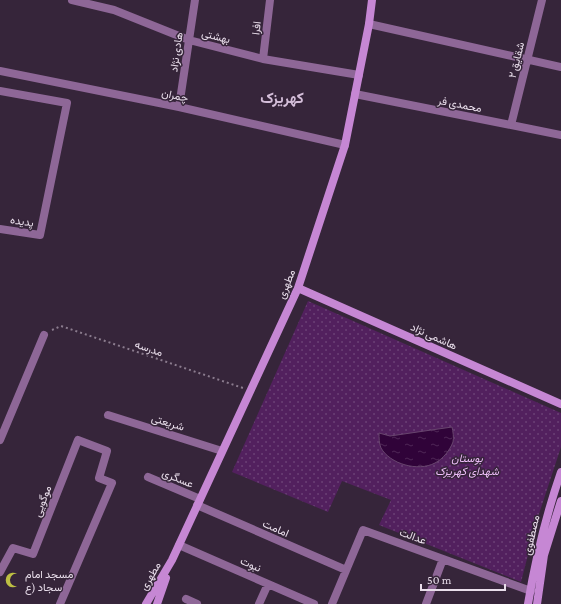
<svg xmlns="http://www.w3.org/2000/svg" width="561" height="604" viewBox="0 0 561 604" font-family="'Crimson Pro',Vazirmatn,serif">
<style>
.green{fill:url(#green-dots)}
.water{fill:url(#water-ripples);stroke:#68456e}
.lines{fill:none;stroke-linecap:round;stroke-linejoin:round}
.path{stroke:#8b7c8e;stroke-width:2;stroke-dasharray:2 3;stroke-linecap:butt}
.street{stroke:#8e6797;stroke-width:8}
.secondary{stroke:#c687d4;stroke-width:8}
.labels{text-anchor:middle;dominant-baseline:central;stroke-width:3;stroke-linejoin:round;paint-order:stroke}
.street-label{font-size:11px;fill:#e9deeb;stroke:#36253a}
.park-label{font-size:11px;font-style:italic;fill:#efbefa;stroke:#36253a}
.poi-label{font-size:11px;fill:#e9deeb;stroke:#36253a;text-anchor:start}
.district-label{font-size:15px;font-weight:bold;fill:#d4bed9;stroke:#36253a}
</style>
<defs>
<pattern id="green-dots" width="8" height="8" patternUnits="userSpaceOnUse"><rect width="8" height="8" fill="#52205e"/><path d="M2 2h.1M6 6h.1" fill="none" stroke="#6b4075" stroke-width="1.8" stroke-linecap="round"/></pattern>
<pattern id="water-ripples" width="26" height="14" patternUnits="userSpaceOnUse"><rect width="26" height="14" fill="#300339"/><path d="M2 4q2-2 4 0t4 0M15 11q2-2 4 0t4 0" fill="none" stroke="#4e2756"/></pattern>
</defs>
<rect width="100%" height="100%" fill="#36253a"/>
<path class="green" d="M 308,301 L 561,413 L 561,447 L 537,520 L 521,582 L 379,525 L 391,500 L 342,481 L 328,512 L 232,472 Z"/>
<path class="water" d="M 452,427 C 453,431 454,438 453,442 C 450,450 443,459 435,463 C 418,472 390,464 381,448 C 379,444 379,437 379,433 L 390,436 Z"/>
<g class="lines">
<path class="path" d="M 52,330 L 61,326 L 243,388"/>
<path class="street" d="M 72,0 L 114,10 L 189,40 L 263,59 L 359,75
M 369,24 L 561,67
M 263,59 L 270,0
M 0,71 L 179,107 L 345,145
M 0,91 L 67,103 L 40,235 L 0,229
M 355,94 L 561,135
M 179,107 L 195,0
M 511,125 L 542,0
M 108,415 L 222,451
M 0,440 L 44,335
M 148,477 L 200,499
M 197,505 L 346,570
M 179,545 L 314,604
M 0,572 L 13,548 L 33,554 L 78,440 L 107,451 L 99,478 L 112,483 L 60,604
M 186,599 L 197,604
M 259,604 L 268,584
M 332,604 L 363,530 L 531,591
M 426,604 L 443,559"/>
<path class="secondary" d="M 298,288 L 561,404
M 146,604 L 172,560 L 298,288 L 345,145 L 369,24 L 372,0
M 157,604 L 166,578
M 528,604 C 536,556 545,518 561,472
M 537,604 L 544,555 L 561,501"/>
</g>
<defs>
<symbol id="mosque-bare" viewBox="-9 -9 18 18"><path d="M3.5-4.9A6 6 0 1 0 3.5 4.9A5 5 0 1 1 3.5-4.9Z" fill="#bdbf43" stroke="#36253a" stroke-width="2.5" paint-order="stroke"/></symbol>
</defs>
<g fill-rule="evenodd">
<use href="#mosque-bare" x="2" y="569" width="22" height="22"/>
</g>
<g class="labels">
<g class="street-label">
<text transform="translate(256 28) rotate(-83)">افرا</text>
<text transform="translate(216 36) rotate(14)">بهشتی</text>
<text transform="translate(176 52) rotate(-82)">هادی نژاد</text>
<text transform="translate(516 60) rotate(-76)">شقایق ۲</text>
<text transform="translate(175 95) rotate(12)">چمران</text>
<text transform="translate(460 104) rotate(11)">محمدی فر</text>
<text transform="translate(22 221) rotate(9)">پدیده</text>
<text transform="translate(286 284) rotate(-68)">مطهری</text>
<text transform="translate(434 336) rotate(24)">هاشمی نژاد</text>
<text transform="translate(149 348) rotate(19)">مدرسه</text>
<text transform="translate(168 422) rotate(17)">شریعتی</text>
<text transform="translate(178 478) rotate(22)">عسگری</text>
<text transform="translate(42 501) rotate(-69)">موگویی</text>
<text transform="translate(276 528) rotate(24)">امامت</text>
<text transform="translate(531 535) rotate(-77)">مصطفوی</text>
<text transform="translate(413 536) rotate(20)">عدالت</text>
<text transform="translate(251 564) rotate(24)">نبوت</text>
<text transform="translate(150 576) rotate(-60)">مطهری</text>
</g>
<g class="park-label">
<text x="467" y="458">بوستان<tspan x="467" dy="13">شهدای کهریزک</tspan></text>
</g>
<g class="poi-label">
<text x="25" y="574">مسجد امام<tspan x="25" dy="13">سجاد (ع</tspan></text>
</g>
<g class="district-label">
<text x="282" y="98">کهریزک</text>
</g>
</g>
<path d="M421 584v6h84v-6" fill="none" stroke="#e9deeb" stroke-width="2"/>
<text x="427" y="584" font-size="12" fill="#e9deeb" stroke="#36253a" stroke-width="3" paint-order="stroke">50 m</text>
</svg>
